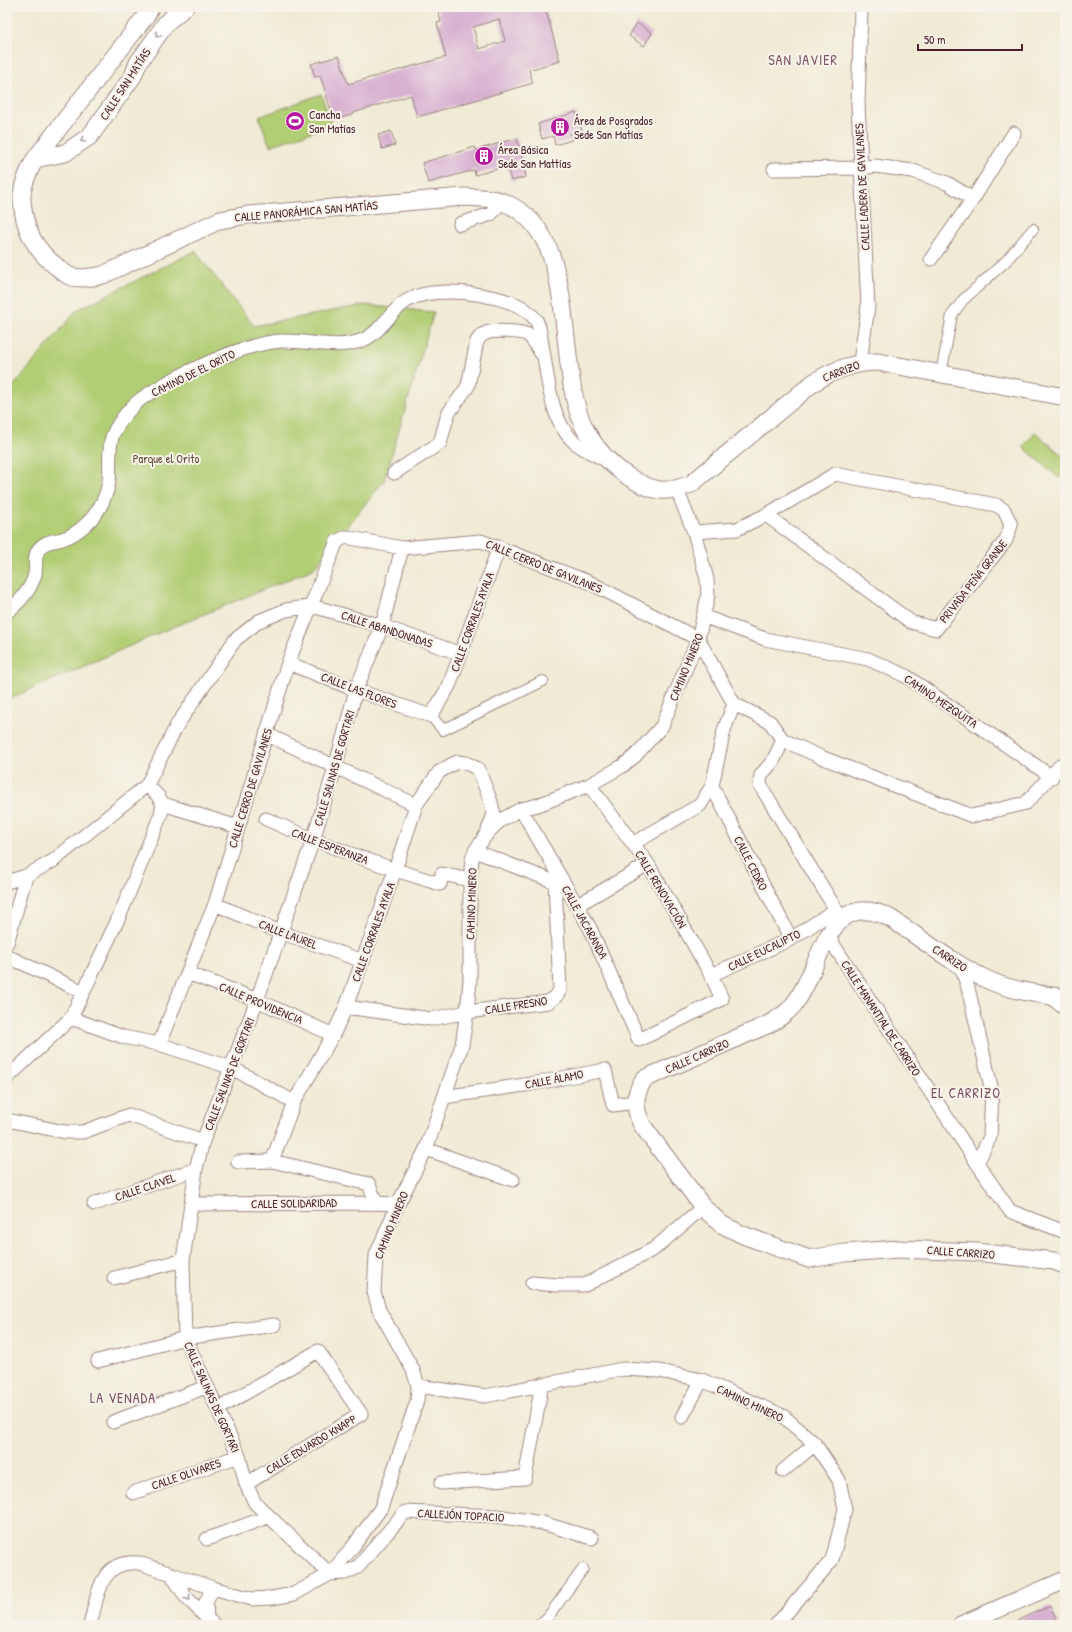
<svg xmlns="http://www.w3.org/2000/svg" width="1072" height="1632" viewBox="0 0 1072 1632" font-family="'Patrick Hand',sans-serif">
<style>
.green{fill:#b2ce74;stroke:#7e7650}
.building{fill:#d8b1d1;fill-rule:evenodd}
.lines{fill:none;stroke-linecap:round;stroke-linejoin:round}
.pedestrian-casing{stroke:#9d8580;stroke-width:12}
.minor-casing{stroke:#9d8580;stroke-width:15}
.tertiary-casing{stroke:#9d8580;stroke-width:19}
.pedestrian{stroke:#fff;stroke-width:10}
.minor{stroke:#fff;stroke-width:13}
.tertiary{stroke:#fff;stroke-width:17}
.oneway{stroke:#ae9aa0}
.labels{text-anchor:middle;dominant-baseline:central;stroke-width:4;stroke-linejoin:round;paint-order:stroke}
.street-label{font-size:12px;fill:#4a1f2b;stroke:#f7f3e8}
.poi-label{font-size:12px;fill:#4a1f2b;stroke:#f7f3e8;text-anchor:start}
.park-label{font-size:12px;fill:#644b3d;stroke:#f7f3e8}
.quarter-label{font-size:14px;letter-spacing:1px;fill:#7c5265;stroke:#f7f3e8}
</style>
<rect width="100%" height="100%" fill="#f7f3e8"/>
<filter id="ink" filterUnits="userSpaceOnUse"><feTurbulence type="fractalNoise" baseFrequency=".025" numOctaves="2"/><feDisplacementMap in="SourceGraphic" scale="8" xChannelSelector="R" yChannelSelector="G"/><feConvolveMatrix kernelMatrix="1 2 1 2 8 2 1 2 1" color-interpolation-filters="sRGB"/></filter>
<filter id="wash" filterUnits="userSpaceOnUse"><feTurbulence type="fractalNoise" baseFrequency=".012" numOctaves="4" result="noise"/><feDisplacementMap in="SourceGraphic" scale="16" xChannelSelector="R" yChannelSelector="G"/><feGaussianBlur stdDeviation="0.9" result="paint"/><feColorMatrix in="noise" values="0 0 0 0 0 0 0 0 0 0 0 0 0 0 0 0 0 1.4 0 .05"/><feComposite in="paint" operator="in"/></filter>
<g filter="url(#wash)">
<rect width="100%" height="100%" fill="#f0ebd5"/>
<path class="green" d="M 321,94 L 332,125 L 270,146 L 259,117 Z
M 195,251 L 254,326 L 364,305 L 434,312 L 384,481 L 313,569 L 166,630 L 7,700 L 7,394 L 77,310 Z
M 1035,432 L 1065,458 L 1065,471 L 1059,478 L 1023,447 Z"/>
<g id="blocks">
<path class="building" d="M 437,7 L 545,7 L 560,61 L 529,70 L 533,83 L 417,117 L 411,95 L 353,113 L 354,114 L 334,120 L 320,75 L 315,77 L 311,64 L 339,56 L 348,84 L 446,57 L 437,23 L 441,22 ZM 499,19 L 505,41 L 479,49 L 473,27 Z
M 637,23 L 652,33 L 644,46 L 629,36 Z
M 576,112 L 582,130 L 570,134 L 572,140 L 555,145 L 553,136 L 542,139 L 538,124 Z
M 391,131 L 395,145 L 382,149 L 378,135 Z
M 517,138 L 526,177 L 511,181 L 507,166 L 475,175 L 474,170 L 428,183 L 422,163 L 475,147 L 476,150 Z
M 1050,1606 L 1059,1625 L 1007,1625 L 1029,1615 Z"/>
</g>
</g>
<g filter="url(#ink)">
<use href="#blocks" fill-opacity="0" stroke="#9d8580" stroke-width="1"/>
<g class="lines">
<defs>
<path id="pedestrian" d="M 941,374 L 952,315 L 963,300 L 1006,261 L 1033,229
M 431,716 L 443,730 L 543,681
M 539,1625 L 548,1617 L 583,1569"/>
<path id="minor" d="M 774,169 L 860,168 L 875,166 L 913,171 L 947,183 L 973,199
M 460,224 L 491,214 L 502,201
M 931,259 L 973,199 L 1014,133
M 860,362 L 868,307 L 858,104 L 861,10
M 394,473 L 440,443 L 448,414 L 468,386 L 477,341 C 479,338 481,335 486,333 C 493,330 522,331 528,335 C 534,340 537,347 541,353
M 694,532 L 737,529 L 766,515 L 835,474 L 996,505 L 1004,510 L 1011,525 L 1006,540 L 936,629 L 911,622 L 766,515
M 402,548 L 382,626 L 356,690 L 335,768 L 313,840 L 257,1000 L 203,1141 L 196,1169 L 183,1260 L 185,1338 L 239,1456 L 246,1484 L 255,1503 L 330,1574 L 345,1573 L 358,1567 L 405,1512 L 497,1516 L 542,1523 L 592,1538
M 7,612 C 20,602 31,590 35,574 C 37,565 33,557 39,549 C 46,540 53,542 62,539 C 79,534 96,517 103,501 C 114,478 107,464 111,441 C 114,427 129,408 141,399 C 172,377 248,340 286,341 C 312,341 338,350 363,340 C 380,333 390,312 405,302 C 432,284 496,293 523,308 C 527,311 533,316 536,320 C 540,326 541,338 542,345 C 548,375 549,417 572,440 C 581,449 594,454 606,460
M 705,617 L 765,639 L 868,659 L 906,676 L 1052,777
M 698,639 L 734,704
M 288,663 L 356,690 L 431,716 L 449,686 L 499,547
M 734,704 L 770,722 L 783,740 L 773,761 L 761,775 L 760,785 L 841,918
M 266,734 L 416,805
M 783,740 L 821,757 L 972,816 L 1026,803 L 1060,766 L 1065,769
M 712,786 L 791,939
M 163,804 L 238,827
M 521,809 L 590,928 L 639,1040 L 722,999 L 711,975 L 648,864 L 589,785
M 266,819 C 323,845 380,866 440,884 L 442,874 L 470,880
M 634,843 L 700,805 L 712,786 L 724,730 L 734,704
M 7,882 L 26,876 L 53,861 L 147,785 L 177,725 L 235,640 L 259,621 L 286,610 L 312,606 L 382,626 L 461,654
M 215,904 L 280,932 L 363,961
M 576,906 L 648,864
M 827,935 L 977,1163 L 1010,1211 L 1065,1232
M 7,943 L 26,876
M 7,956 L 83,992
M 961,966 L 968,988 L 992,1091 L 990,1137 L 977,1163
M 188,973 L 257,1000 L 333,1035
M 711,975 L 791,939 L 835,910
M 1049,996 L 1065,1009
M 346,1007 L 431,1019 L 467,1012 L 548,1002 L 557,995 L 560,990 L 555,882 L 475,851
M 71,1018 L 123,1037 L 159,1044 L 232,1068 L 294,1102
M 159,1044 L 215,904 L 288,663 L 337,541 L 346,537 L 402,548 L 481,541 L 589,582 L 698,639
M 7,1078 L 71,1018 L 120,915 L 161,814 L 163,804 L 158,796 L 147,785
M 444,1097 L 531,1084 L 605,1070 L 613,1105 L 635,1102
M 7,1120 L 65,1132 L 83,1132 L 129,1115 L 203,1141
M 426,1149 L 513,1180
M 272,1161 L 294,1102 L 333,1035 L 346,1007 L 395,870 L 416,805 L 439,772 L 451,765 L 457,762 L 466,763 L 478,769 L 490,799 L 494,814 L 488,830
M 238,1162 L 272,1161 L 369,1184 L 376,1203
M 94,1204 L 196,1169
M 191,1204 L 369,1203 L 398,1204
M 114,1278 L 183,1260
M 532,1283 L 558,1285 L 585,1285 L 654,1249 L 703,1207
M 98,1361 L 185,1338 L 274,1325
M 418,1386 L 485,1396 L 623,1369 L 659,1371 L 702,1380 L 783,1416 L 815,1444 L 839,1480 L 845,1509 L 832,1560 L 776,1625
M 218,1409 L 318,1351 L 361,1414 L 246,1484
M 682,1417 L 702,1380
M 113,1422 L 206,1387
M 783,1471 L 815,1444
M 441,1483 L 525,1478 L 542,1384
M 133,1493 L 239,1456
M 207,1539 L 268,1517
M 171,1574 L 186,1597 L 214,1625
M 207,1620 L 206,1602 L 213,1588
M 90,1625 C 98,1596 99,1559 139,1563 L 213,1588 L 252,1599 L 272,1598 L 294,1594 L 330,1574 L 352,1548 L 381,1508 L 417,1401 L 418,1386 L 413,1370 L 379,1310 L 374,1292 L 376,1255 L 398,1204 L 426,1149 L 462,1045 L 467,1012 L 470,980 L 470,880 L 472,859 L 475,851 L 488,832 L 501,820 L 521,809 L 538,805 L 589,785 L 621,767 L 635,756 L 662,726 L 698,639 L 708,596 L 707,579 L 694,532 L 677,490"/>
<path id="tertiary" d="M 151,7 L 145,17 L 35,159 C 29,171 21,186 22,200 C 24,229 34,249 57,267 C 60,269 65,274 69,276 C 79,280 92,277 103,275 L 220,220 L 248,215 L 464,197 C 476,198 491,197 503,202 C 584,233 552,367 586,431 C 596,449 612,466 629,477 C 652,492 666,494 691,484 L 813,383 C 833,370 854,362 878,362 L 1065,397
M 35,159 L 65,153 L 90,136 L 133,76 L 138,63 L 167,22 L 185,7
M 1065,998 C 1040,994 1011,991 988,980 C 953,964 922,939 890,918 C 828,887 822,964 797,1000 C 790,1011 781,1017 769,1024 L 644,1079 C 633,1097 634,1107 642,1125 L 703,1207 L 721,1224 L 743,1235 L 809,1259 L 845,1253 L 898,1249 L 976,1252 L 1054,1261 L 1065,1265
M 961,1625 L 1065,1580"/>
</defs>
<use href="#pedestrian" class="pedestrian-casing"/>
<use href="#minor" class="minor-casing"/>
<use href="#tertiary" class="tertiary-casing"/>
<use href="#pedestrian" class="pedestrian"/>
<use href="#minor" class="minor"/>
<use href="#tertiary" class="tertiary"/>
</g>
<defs><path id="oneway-chevron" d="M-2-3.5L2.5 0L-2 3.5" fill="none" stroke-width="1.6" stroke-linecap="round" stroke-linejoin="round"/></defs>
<g class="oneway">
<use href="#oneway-chevron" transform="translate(158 35) rotate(125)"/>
<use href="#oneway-chevron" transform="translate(83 140) rotate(146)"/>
<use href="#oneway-chevron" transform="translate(188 1598) rotate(52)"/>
</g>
</g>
<defs>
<symbol id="stadium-disc" viewBox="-11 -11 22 22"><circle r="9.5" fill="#b5179e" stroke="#f7f3e8"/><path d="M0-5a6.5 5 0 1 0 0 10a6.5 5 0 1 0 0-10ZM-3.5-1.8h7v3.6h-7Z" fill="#fff"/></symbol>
<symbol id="building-disc" viewBox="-11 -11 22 22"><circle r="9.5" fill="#b5179e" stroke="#f7f3e8"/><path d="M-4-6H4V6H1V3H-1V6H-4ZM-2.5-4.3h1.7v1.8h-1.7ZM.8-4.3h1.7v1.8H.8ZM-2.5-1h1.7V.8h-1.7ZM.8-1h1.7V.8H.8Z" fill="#fff"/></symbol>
</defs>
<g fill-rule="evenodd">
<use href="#stadium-disc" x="284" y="110" width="22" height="22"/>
<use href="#building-disc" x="549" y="116" width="22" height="22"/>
<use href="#building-disc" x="473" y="145" width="22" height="22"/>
</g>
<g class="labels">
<g class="street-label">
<text transform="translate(125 84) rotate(-57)">CALLE SAN MATÍAS</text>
<text transform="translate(862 187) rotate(-93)">CALLE LADERA DE GAVILANES</text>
<text transform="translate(306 211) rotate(-5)">CALLE PANORÁMICA SAN MATÍAS</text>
<text transform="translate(841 371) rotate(-21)">CARRIZO</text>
<text transform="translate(193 373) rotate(-26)">CAMINO DE EL ORITO</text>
<text transform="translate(544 566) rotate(22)">CALLE CERRO DE GAVILANES</text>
<text transform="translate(973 581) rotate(-52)">PRIVADA PEÑA GRANDE</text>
<text transform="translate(472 622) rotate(-70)">CALLE CORRALES AYALA</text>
<text transform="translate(387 629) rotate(18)">CALLE ABANDONADAS</text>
<text transform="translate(686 667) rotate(-68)">CAMINO MINERO</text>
<text transform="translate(359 690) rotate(21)">CALLE LAS FLORES</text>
<text transform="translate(941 701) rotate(34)">CAMINO MEZQUITA</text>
<text transform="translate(334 768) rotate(-74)">CALLE SALINAS DE GORTARI</text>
<text transform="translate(250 788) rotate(-73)">CALLE CERRO DE GAVILANES</text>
<text transform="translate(330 846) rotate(21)">CALLE ESPERANZA</text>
<text transform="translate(751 863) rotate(63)">CALLE CEDRO</text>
<text transform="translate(661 889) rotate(59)">CALLE RENOVACIÓN</text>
<text transform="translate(471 904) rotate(-88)">CAMINO MINERO</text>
<text transform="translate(585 922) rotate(61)">CALLE JACARANDA</text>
<text transform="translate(373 932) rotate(-70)">CALLE CORRALES AYALA</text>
<text transform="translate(288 934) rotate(21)">CALLE LAUREL</text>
<text transform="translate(764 950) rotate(-26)">CALLE EUCALIPTO</text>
<text transform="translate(950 958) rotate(33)">CARRIZO</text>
<text transform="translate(261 1003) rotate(23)">CALLE PROVIDENCIA</text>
<text transform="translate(516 1005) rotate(-9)">CALLE FRESNO</text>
<text transform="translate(881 1018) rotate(57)">CALLE MANANTIAL DE CARRIZO</text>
<text transform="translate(697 1056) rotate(-24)">CALLE CARRIZO</text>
<text transform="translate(229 1074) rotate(-69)">CALLE SALINAS DE GORTARI</text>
<text transform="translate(554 1079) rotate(-11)">CALLE ÁLAMO</text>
<text transform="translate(145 1187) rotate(-19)">CALLE CLAVEL</text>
<text transform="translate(294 1203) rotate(-1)">CALLE SOLIDARIDAD</text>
<text transform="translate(391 1225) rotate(-68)">CAMINO MINERO</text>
<text transform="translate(961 1252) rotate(4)">CALLE CARRIZO</text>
<text transform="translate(212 1397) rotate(66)">CALLE SALINAS DE GORTARI</text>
<text transform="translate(750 1403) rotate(25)">CAMINO MINERO</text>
<text transform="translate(311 1444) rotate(-31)">CALLE EDUARDO KNAPP</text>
<text transform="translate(186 1474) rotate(-19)">CALLE OLIVARES</text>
<text transform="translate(461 1515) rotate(3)">CALLEJÓN TOPACIO</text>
</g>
<g class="poi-label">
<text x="309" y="114">Cancha<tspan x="309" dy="14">San Matías</tspan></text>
<text x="574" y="120">Área de Posgrados<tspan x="574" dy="14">Sede San Matías</tspan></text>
<text x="498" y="149">Área Básica<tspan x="498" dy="14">Sede San Mattías</tspan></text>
</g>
<g class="park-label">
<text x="166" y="458">Parque el Orito</text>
</g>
<g class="quarter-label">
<text x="803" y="59">SAN JAVIER</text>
<text x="966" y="1092">EL CARRIZO</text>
<text x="123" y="1397">LA VENADA</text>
</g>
</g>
<rect width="1072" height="1632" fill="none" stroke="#f7f3e8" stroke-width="24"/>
<path d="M918 44v6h104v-6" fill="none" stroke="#4a1f2b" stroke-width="2"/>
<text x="924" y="44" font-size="12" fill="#4a1f2b" stroke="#f7f3e8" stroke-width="3" paint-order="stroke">50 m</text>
</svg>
